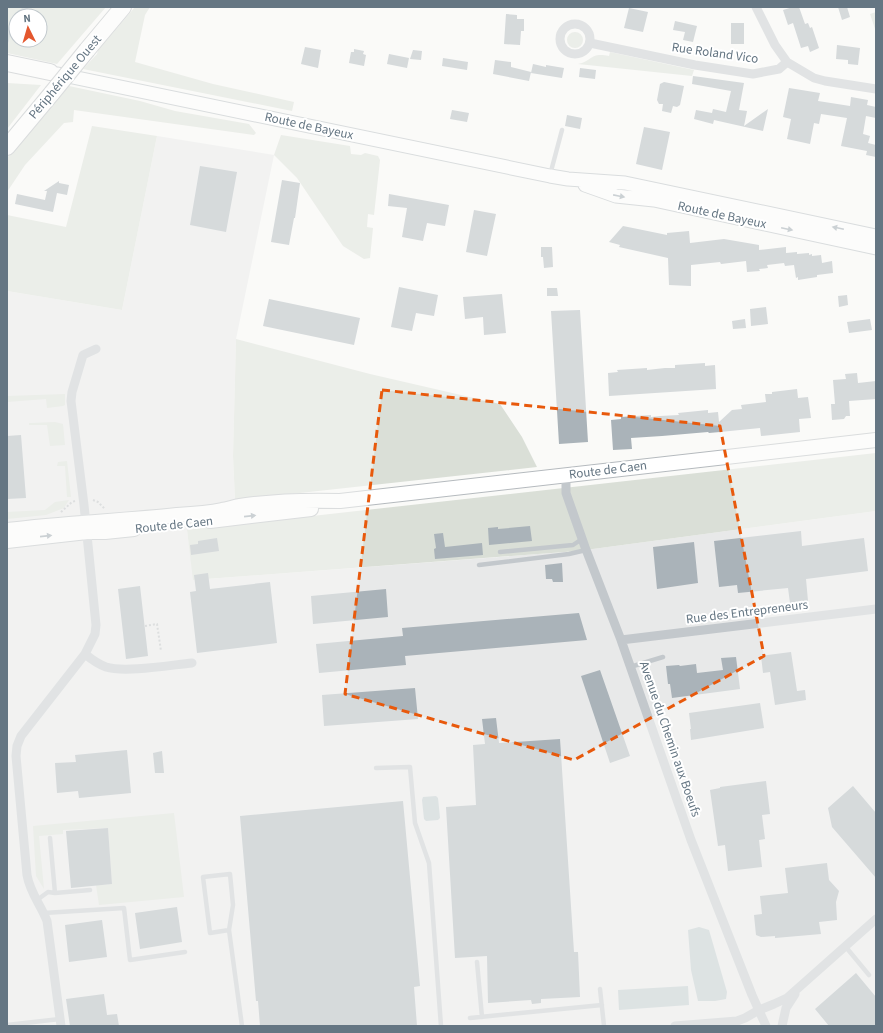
<svg xmlns="http://www.w3.org/2000/svg" width="883" height="1033" viewBox="0 0 883 1033" font-family="'Source Sans 3',sans-serif">
<style>
.built{fill:#e8e9e9}
.green{fill:#dadfd7;fill-rule:evenodd}
.water{fill:#bbc7cb}
.lines{fill:none;stroke-linecap:round;stroke-linejoin:round}
.stream{stroke:#bbc7cb;stroke-width:3.5}
.building{fill:#aab3b9}
.secondary-casing{stroke:#b3babf;stroke-width:15}
.primary-casing{stroke:#b5babe;stroke-width:16}
.highway-casing{stroke:#b4b9bd;stroke-width:18}
.path{stroke:#bbbfc2;stroke-width:2;stroke-dasharray:2 2;stroke-linecap:butt}
.lane{stroke:#c3c8cc;stroke-width:4.5}
.street{stroke:#c3c8cc;stroke-width:9}
.secondary{stroke:#fff;stroke-width:13}
.primary{stroke:#fff;stroke-width:14}
.highway{stroke:#fff;stroke-width:16}
.highway-bridge-casing{stroke:#b4b9bd;stroke-width:18;stroke-linecap:butt}
.highway-bridge{stroke:#fff;stroke-width:16}
.oneway{fill:#939fa8}
.marked{fill:none;stroke:#e8590c;stroke-width:3;stroke-dasharray:8 5;stroke-linejoin:round}
.labels{text-anchor:middle;dominant-baseline:central;stroke-width:4;stroke-linejoin:round;paint-order:stroke}
.street-label{font-size:13px;fill:#657683;stroke:#fff}
</style>
<rect width="100%" height="100%" fill="#fafaf8"/>
<path class="built" d="M 157,136 L 274,155 L 236,339 L 233,456 L 235,500 L 239,525 L 187,531 L 194,580 L 578,551 L 876,511 L 876,1026 L 7,1026 L 7,291 L 122,310 Z"/>
<path class="green" d="M 7,7 L 106,7 L 57,64 L 7,53 ZM 16,16 L 40,16 L 40,40 L 16,40 Z
M 135,7 L 150,7 L 145,15 L 135,62 L 213,84 L 294,102 L 292,111 L 83,69 L 97,54 L 98,50 Z
M 876,12 L 876,32 L 870,14 Z
M567 40a8 8 0 1 1 16 0a8 8 0 1 1-16 0Z
M 610,52 L 694,70 L 692,76 L 578,64 C 593,61 590,52 609,56 Z
M 7,83 L 41,85 L 7,129 Z
M 69,86 L 140,101 L 175,111 L 249,124 L 256,133 L 254,135 L 74,110 L 73,122 L 64,123 L 25,165 L 7,192 L 7,158 L 62,93 Z
M 92,126 L 157,136 L 122,310 L 7,291 L 7,215 L 66,227 Z
M 281,135 L 350,146 L 351,154 L 361,155 L 365,153 L 378,156 L 380,160 L 374,215 L 368,214 L 367,227 L 373,228 L 370,258 L 364,259 L 343,246 L 297,178 L 274,155 Z
M 236,339 L 370,374 L 500,404 L 522,437 L 537,467 L 235,500 L 233,456 Z
M 65,394 L 65,405 L 63,406 L 47,408 L 46,399 L 7,402 L 7,396 Z
M 55,422 L 63,424 L 65,445 L 50,446 L 47,425 L 29,425 L 29,423 L 31,423 Z
M 876,453 L 876,511 L 578,551 L 193,580 L 187,530 Z
M 67,461 L 71,497 L 67,497 L 65,466 L 57,466 L 58,462 Z
M 69,500 L 64,508 L 46,515 L 7,519 L 7,512 L 45,510 L 55,502 Z
M 174,813 L 184,897 L 99,905 L 96,885 L 112,884 L 108,828 L 63,830 L 63,834 L 39,836 L 44,889 L 36,876 L 33,826 Z"/>
<path class="water" d="M 436,796 L 438,798 L 440,818 L 438,820 L 426,821 L 424,819 L 422,800 L 423,797 Z
M 699,927 L 709,930 L 727,992 L 726,999 L 715,1001 L 698,1001 L 691,970 L 688,930 Z
M 688,986 L 689,1005 L 619,1010 L 618,990 Z"/>
<g class="lines">
<path class="stream" d="M 16,16 L 18,13 L 27,7
M 7,41 L 10,28 L 16,17"/>
</g>
<path class="building" d="M 793,7 L 799,7 L 805,24 L 808,23 L 810,28 L 812,27 L 819,48 L 810,52 L 808,46 L 801,48 L 793,23 L 788,25 L 783,10 Z
M 838,7 L 847,7 L 850,17 L 842,20 Z
M 629,8 L 648,12 L 643,32 L 624,28 Z
M 506,14 L 517,15 L 517,19 L 524,19 L 524,31 L 521,31 L 520,45 L 504,44 Z
M 675,21 L 697,26 L 693,42 L 683,40 L 685,32 L 673,30 Z
M 731,23 L 744,23 L 744,44 L 731,44 Z
M 837,45 L 860,48 L 858,65 L 848,64 L 848,60 L 836,59 Z
M 305,47 L 321,50 L 318,68 L 301,64 Z
M 354,49 L 364,51 L 363,54 L 366,55 L 364,66 L 349,63 L 351,52 L 354,52 Z
M 413,50 L 422,51 L 421,60 L 410,59 Z
M 389,54 L 409,58 L 407,68 L 387,64 Z
M 443,58 L 468,62 L 467,70 L 442,66 Z
M 495,60 L 511,62 L 511,67 L 531,72 L 529,81 L 493,74 Z
M 533,64 L 546,67 L 546,65 L 564,68 L 562,78 L 531,73 Z
M 580,68 L 596,70 L 595,79 L 579,77 Z
M 693,76 L 744,83 L 739,110 L 747,111 L 744,126 L 768,109 L 763,131 L 714,120 L 713,124 L 694,119 L 696,110 L 712,113 L 713,109 L 726,112 L 731,91 L 692,84 Z
M 664,82 L 684,86 L 680,105 L 677,107 L 673,106 L 671,113 L 662,111 L 663,104 L 659,104 L 657,100 L 660,84 Z
M 789,88 L 820,93 L 818,101 L 850,106 L 851,97 L 868,100 L 867,105 L 876,107 L 876,118 L 866,116 L 863,134 L 870,136 L 868,143 L 876,145 L 876,157 L 866,155 L 867,151 L 841,146 L 847,118 L 821,114 L 819,124 L 814,123 L 810,144 L 787,139 L 791,119 L 783,117 Z
M 452,110 L 469,113 L 467,122 L 450,119 Z
M 567,115 L 582,118 L 580,129 L 565,126 Z
M 644,127 L 670,132 L 662,170 L 636,164 Z
M 200,166 L 237,172 L 226,232 L 190,225 Z
M 282,180 L 300,183 L 295,218 L 294,218 L 289,245 L 271,242 Z
M 59,181 L 59,183 L 69,185 L 67,195 L 57,193 L 53,212 L 15,204 L 17,194 L 45,200 L 47,191 L 44,191 Z
M 389,194 L 449,205 L 445,226 L 427,223 L 423,241 L 402,237 L 407,208 L 388,206 Z
M 474,210 L 496,214 L 487,256 L 466,252 Z
M 623,226 L 667,235 L 667,233 L 689,231 L 690,243 L 724,239 L 759,245 L 759,250 L 786,247 L 786,253 L 797,252 L 797,254 L 809,253 L 809,255 L 812,254 L 812,256 L 821,255 L 822,263 L 832,261 L 833,273 L 817,275 L 817,277 L 798,280 L 798,277 L 796,278 L 794,265 L 785,266 L 784,263 L 767,265 L 768,268 L 759,269 L 760,271 L 747,272 L 746,261 L 721,264 L 720,262 L 691,265 L 691,286 L 669,285 L 668,258 L 619,247 L 620,245 L 609,242 Z
M 541,247 L 552,247 L 553,267 L 544,268 L 543,257 L 541,257 Z
M 399,287 L 438,295 L 434,316 L 416,313 L 412,331 L 391,327 Z
M 547,288 L 557,288 L 558,296 L 547,296 Z
M 502,294 L 506,333 L 484,335 L 483,317 L 465,319 L 463,297 Z
M 847,295 L 848,305 L 839,307 L 838,296 Z
M 269,299 L 360,318 L 354,345 L 263,326 Z
M 766,307 L 768,324 L 751,326 L 750,309 Z
M 580,310 L 588,442 L 559,444 L 551,311 Z
M 745,319 L 746,328 L 733,329 L 732,321 Z
M 870,319 L 872,330 L 849,333 L 847,322 Z
M 705,363 L 705,366 L 715,365 L 716,389 L 609,396 L 608,373 L 618,372 L 617,370 L 647,368 L 647,370 L 665,368 L 675,368 L 675,365 Z
M 857,373 L 858,383 L 876,381 L 876,399 L 849,401 L 850,416 L 846,416 L 844,419 L 832,420 L 831,404 L 835,404 L 833,380 L 846,379 L 845,374 Z
M 797,389 L 798,398 L 808,397 L 811,418 L 799,419 L 800,432 L 761,436 L 760,428 L 720,432 L 709,433 L 708,432 L 662,436 L 631,438 L 632,449 L 613,450 L 611,420 L 621,419 L 621,417 L 651,415 L 651,417 L 660,416 L 679,415 L 678,413 L 708,410 L 708,413 L 718,412 L 719,422 L 732,410 L 742,409 L 741,405 L 766,402 L 765,394 L 772,394 L 772,392 Z
M 21,435 L 26,498 L 7,499 L 7,436 Z
M 530,526 L 532,541 L 489,545 L 488,528 L 498,527 L 498,529 Z
M 801,531 L 802,546 L 864,538 L 868,571 L 806,579 L 808,601 L 790,603 L 788,588 L 738,593 L 737,585 L 719,587 L 714,541 Z
M 443,533 L 445,547 L 482,543 L 483,555 L 435,559 L 434,549 L 436,548 L 434,534 Z
M 217,538 L 219,551 L 191,555 L 190,545 L 198,544 L 198,541 Z
M 694,542 L 698,583 L 657,589 L 653,547 Z
M 562,563 L 563,582 L 553,582 L 552,579 L 546,579 L 545,565 Z
M 208,573 L 210,589 L 270,582 L 277,643 L 197,653 L 190,592 L 196,591 L 194,575 Z
M 140,586 L 148,656 L 126,659 L 118,589 Z
M 386,589 L 388,617 L 313,624 L 311,596 Z
M 579,613 L 587,640 L 405,656 L 406,665 L 319,673 L 316,644 L 403,636 L 402,628 Z
M 791,652 L 797,691 L 805,690 L 806,700 L 775,705 L 770,672 L 763,673 L 761,656 Z
M 736,657 L 740,689 L 672,698 L 670,684 L 668,684 L 666,666 L 679,665 L 680,666 L 696,664 L 697,673 L 723,670 L 721,658 Z
M 600,670 L 630,756 L 610,763 L 581,676 Z
M 415,688 L 418,719 L 324,726 L 322,695 Z
M 760,703 L 764,728 L 691,740 L 690,729 L 691,729 L 689,713 Z
M 496,718 L 499,743 L 560,739 L 574,952 L 578,952 L 580,997 L 541,999 L 541,1003 L 532,1004 L 531,1000 L 488,1003 L 487,956 L 455,958 L 446,807 L 476,805 L 473,745 L 485,744 L 482,719 Z
M 127,750 L 131,793 L 79,798 L 78,791 L 57,793 L 55,763 L 76,762 L 75,755 Z
M 162,751 L 164,773 L 155,773 L 153,753 Z
M 766,781 L 770,814 L 762,815 L 765,839 L 759,840 L 762,867 L 728,871 L 725,845 L 718,846 L 710,790 L 720,788 L 720,787 Z
M 853,786 L 876,813 L 876,878 L 832,827 L 828,808 Z
M 403,801 L 420,986 L 414,987 L 417,1026 L 260,1026 L 258,1001 L 256,1001 L 240,816 Z
M 108,828 L 112,884 L 71,888 L 66,831 Z
M 827,863 L 829,880 L 839,891 L 836,902 L 837,920 L 819,922 L 821,934 L 775,938 L 775,936 L 761,937 L 756,935 L 754,915 L 762,914 L 760,896 L 788,893 L 785,868 Z
M 177,907 L 182,942 L 140,949 L 135,913 Z
M 102,920 L 107,957 L 69,962 L 65,925 Z
M 856,973 L 876,997 L 876,1026 L 829,1026 L 815,1009 Z
M 104,994 L 107,1015 L 117,1014 L 119,1026 L 70,1026 L 66,999 Z"/>
<g class="lines">
<defs>
<path id="secondary" d="M 58,74 L 550,176 L 568,179 L 625,183 L 876,236
M 585,185 L 616,196 L 654,200 L 876,248"/>
<path id="primary" d="M 210,521 L 311,509
M 7,530 C 63,523 120,521 177,515 C 192,514 207,513 222,510 C 228,509 234,507 240,506 C 273,501 307,500 340,501 L 876,440
M 7,541 L 87,532 L 105,532 L 134,529"/>
<path id="highway" d="M 87,50 L 123,7
M 7,63 L 50,72
M 7,147 L 52,93"/>
</defs>
<use href="#secondary" class="secondary-casing"/>
<use href="#primary" class="primary-casing"/>
<use href="#highway" class="highway-casing"/>
<path class="path" d="M 93,500 L 98,502 L 105,509
M 61,512 L 72,502 L 75,501
M 145,626 L 157,624 L 161,651"/>
<path class="lane" d="M 550,175 L 562,130
M 500,552 L 573,545 L 582,539
M 479,565 L 569,554 L 586,550
M 630,667 L 663,657
M 376,768 L 410,767 L 415,823 L 429,863 L 441,1026
M 50,838 L 55,893 L 90,890
M 37,900 L 48,892 L 55,893
M 44,913 L 124,908 L 130,960 L 185,952
M 229,930 L 210,933 L 203,877 L 230,874 L 233,905 L 229,930 L 242,1026
M 845,946 L 869,975
M 477,962 L 482,1017
M 600,989 L 604,1026
M 470,1018 L 602,1005
M 7,1025 L 60,1019"/>
<path class="street" d="M 756,7 L 775,45 L 787,62
M560 39a15 15 0 1 1 30 0a15 15 0 1 1-30 0Z
M 590,43 L 695,65 L 753,74 L 779,69 L 787,62 L 814,78 L 825,81 L 876,89
M 566,475 L 566,493 L 585,547 L 621,640 L 691,840 L 752,995 L 766,1026
M 621,640 L 876,609
M 85,654 C 91,659 98,664 106,667 C 125,673 171,665 192,663
M 61,1026 L 47,921 C 41,905 30,893 27,875 L 16,756 L 17,746 L 21,736 L 85,654 L 95,634 L 96,625 L 84,505 L 71,401 L 72,392 L 83,355 L 96,349
M 675,1026 L 737,1021 L 745,1018 L 759,1010 L 774,1004 L 787,998 L 876,919
M 782,1026 L 786,1008 L 795,994"/>
<use href="#secondary" class="secondary"/>
<use href="#primary" class="primary"/>
<use href="#highway" class="highway"/>
<defs>
<path id="highway-bridge" d="M 52,93 L 87,50"/>
</defs>
<use href="#highway-bridge" class="highway-bridge-casing"/>
<use href="#highway-bridge" class="highway-bridge"/>
</g>
<defs><path id="oneway-solid" d="M-6-.8H1V-3.2L6.5 0L1 3.2V.8H-6Z"/></defs>
<g class="oneway">
<use href="#oneway-solid" transform="translate(619 196) rotate(11)"/>
<use href="#oneway-solid" transform="translate(838 228) rotate(-168)"/>
<use href="#oneway-solid" transform="translate(787 229) rotate(12)"/>
<use href="#oneway-solid" transform="translate(250 516) rotate(-6)"/>
<use href="#oneway-solid" transform="translate(46 536) rotate(-6)"/>
</g>
<path d="M0 0H883V1033H0ZM 382,390 L 720,426 L 764,656 L 574,760 L 345,694 Z" fill="#fafaf8" fill-opacity=".55" fill-rule="evenodd"/>
<path class="marked" d="M 382,390 L 720,426 L 764,656 L 574,760 L 345,694 Z"/>
<g class="labels">
<g class="street-label">
<text transform="translate(715 53) rotate(8)">Rue Roland Vico</text>
<text transform="translate(65 77) rotate(-50)">Périphérique Ouest</text>
<text transform="translate(309 126) rotate(12)">Route de Bayeux</text>
<text transform="translate(722 215) rotate(12)">Route de Bayeux</text>
<text transform="translate(608 470) rotate(-7)">Route de Caen</text>
<text transform="translate(174 525) rotate(-6)">Route de Caen</text>
<text transform="translate(747 612) rotate(-7)">Rue des Entrepreneurs</text>
<text transform="translate(670 739) rotate(71)">Avenue du Chemin aux Boeufs</text>
</g>
</g>
<rect width="883" height="1033" fill="none" stroke="#657683" stroke-width="16"/>
<g transform="translate(28 28) rotate(355)"><circle r="19" fill="#ffffff" stroke="#c1c8cd"/>
<path d="M0-3L7 15L0 10L-7 15Z" fill="#e4572e"/>
<text y="-6" font-size="11" font-weight="bold" text-anchor="middle" fill="#657683">N</text>
</g>
</svg>
